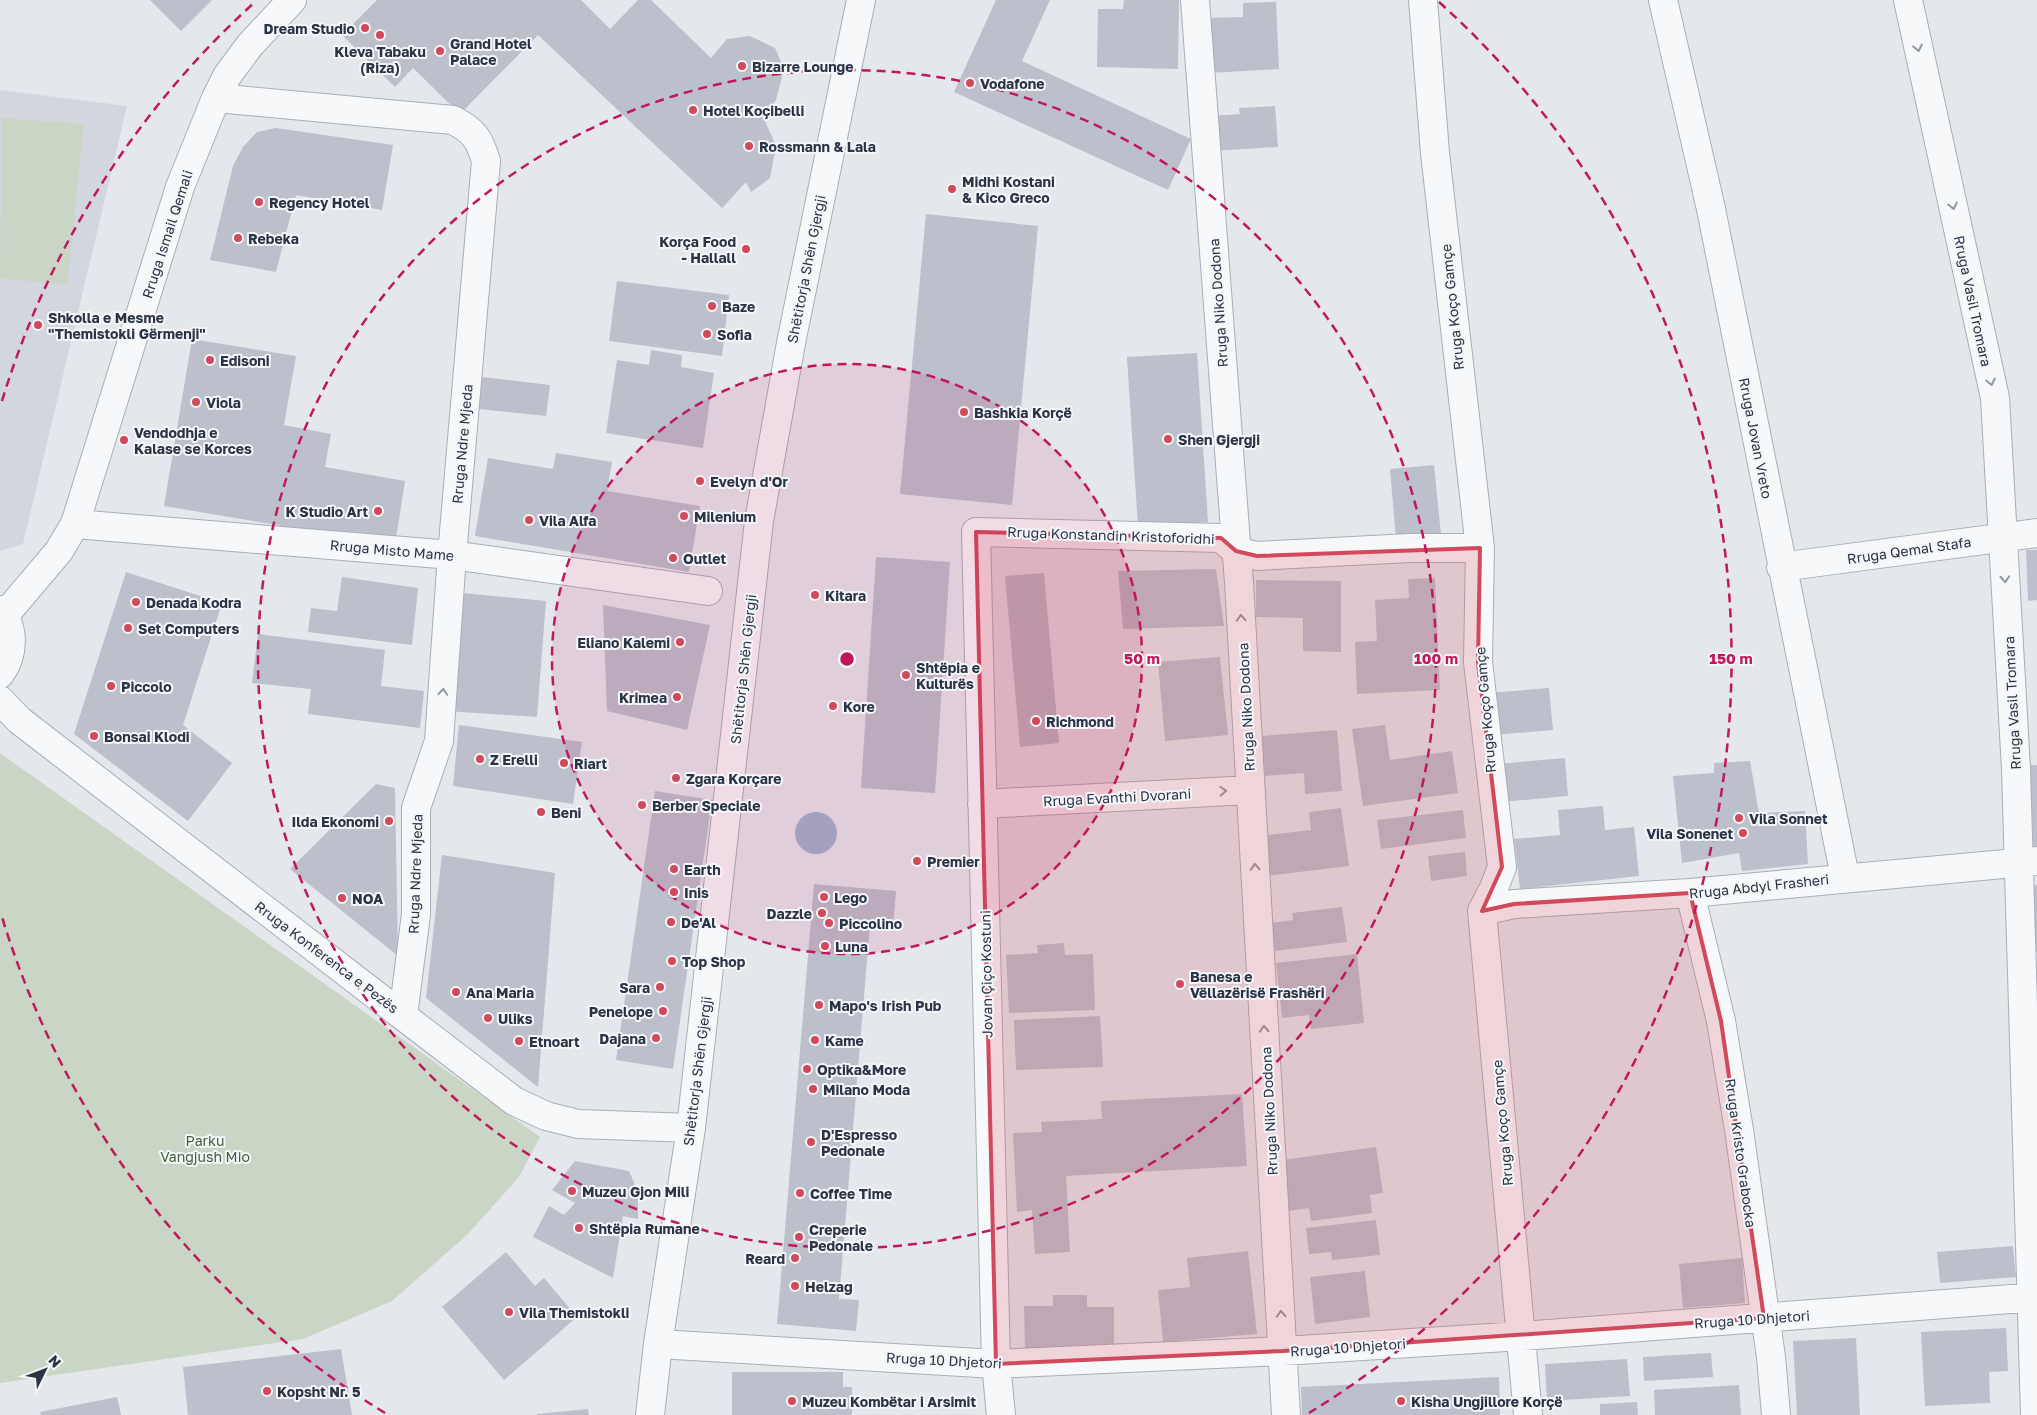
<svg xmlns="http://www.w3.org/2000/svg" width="2037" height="1415" viewBox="0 0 2037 1415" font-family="'Golos Text',sans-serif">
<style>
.built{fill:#d2d6de}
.green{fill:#c9d6c5}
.water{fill:#9fb4cc}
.building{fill:#bbc0ca}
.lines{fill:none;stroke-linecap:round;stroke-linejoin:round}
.pedestrian-casing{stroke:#a9aeb7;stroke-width:30}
.minor-casing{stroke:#a9aeb7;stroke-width:30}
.pedestrian{stroke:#f7f8fa;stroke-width:28}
.minor{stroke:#f7f8fa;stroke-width:28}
.oneway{stroke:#9196a0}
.marked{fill:#d1495b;fill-opacity:0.2;stroke:#d1495b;stroke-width:4;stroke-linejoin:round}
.ring{fill:none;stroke:#c2185b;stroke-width:2.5;stroke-dasharray:9 6}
.poi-dot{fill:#d1495b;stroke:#f4f6f9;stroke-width:2}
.labels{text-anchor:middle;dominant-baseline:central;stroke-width:4;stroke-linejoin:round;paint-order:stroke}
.poi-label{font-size:14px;font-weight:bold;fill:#2b3445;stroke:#f4f6f9;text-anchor:start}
.street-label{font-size:14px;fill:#2b3445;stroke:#f4f6f9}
.park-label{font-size:14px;fill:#3f6138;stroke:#f4f6f9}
.centre{fill:#c2185b;stroke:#f4f6f9;stroke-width:2.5}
.ring-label{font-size:15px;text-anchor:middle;font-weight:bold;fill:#c2185b;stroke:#f4f6f9;stroke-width:4;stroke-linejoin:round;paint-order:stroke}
</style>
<rect width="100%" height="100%" fill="#e4e7ec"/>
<path class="built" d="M 0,90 L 127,106 L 23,544 L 0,551 Z"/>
<path class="green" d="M 2,118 L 84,124 L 67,285 L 0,278 Z
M 0,753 L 540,1137 L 519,1177 L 468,1234 L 392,1301 L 303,1339 L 0,1383 Z"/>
<path class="water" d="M795 833a21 21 0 1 1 42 0a21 21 0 1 1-42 0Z"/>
<path class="building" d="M 150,0 L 212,0 L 181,31 Z
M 377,0 L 581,0 L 610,29 L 638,0 L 651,0 L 711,58 L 727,39 L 750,36 L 775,48 L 784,69 L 776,100 L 764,119 L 776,146 L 770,178 L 751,192 L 746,182 L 722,208 L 538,35 L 460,114 L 413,68 L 395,87 L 342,35 Z
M 996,0 L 1050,0 L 1022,61 L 1191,139 L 1168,190 L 954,92 Z
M 1124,0 L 1179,0 L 1178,69 L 1097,67 L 1098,9 L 1123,9 Z
M 1276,2 L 1279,69 L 1209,73 L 1205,18 L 1243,17 L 1243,3 Z
M 1275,106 L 1278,147 L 1213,151 L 1211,116 L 1240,114 L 1239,108 Z
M 276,128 L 393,145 L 382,210 L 296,195 L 276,272 L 210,260 L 233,166 L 243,147 L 257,132 Z
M 926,214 L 1038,226 L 1012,505 L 900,494 Z
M 617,281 L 729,295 L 722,356 L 609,341 Z
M 192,339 L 296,356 L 284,425 L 331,434 L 325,467 L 405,481 L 395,545 L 164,506 Z
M 651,350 L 682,355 L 681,367 L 714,373 L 703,448 L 606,433 L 617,360 L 649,365 Z
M 1197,353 L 1208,522 L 1138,527 L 1127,357 Z
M 482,377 L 550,385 L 546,416 L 479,409 Z
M 556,453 L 612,462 L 607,491 L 700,506 L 689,572 L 475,536 L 488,458 L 553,469 Z
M 1434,465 L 1441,535 L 1396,539 L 1390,469 Z
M 2026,550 L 2037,550 L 2037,600 L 2028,601 Z
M 876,557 L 950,562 L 935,793 L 861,788 Z
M 1216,569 L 1224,626 L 1123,629 L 1118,571 Z
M 126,572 L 222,603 L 183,725 L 232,763 L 188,821 L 74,734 Z
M 1044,573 L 1059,743 L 1020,747 L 1005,576 Z
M 342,577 L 418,588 L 412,645 L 308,632 L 311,608 L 337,611 Z
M 1435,578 L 1440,690 L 1357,694 L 1355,642 L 1377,641 L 1375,600 L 1409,598 L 1408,579 Z
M 1256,580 L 1341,581 L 1341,652 L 1303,651 L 1303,618 L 1256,617 Z
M 452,592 L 546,601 L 537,717 L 446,711 Z
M 603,605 L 710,625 L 687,730 L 607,711 Z
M 258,634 L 385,650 L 381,686 L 424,691 L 420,728 L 308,714 L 311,689 L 252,683 Z
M 1220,657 L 1228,735 L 1165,741 L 1158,662 Z
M 1549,688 L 1553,730 L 1493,735 L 1489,693 Z
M 459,725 L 582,742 L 573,804 L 453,786 Z
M 1385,725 L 1390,760 L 1452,751 L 1458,793 L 1363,806 L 1352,729 Z
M 1337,730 L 1342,791 L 1305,794 L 1304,773 L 1265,776 L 1262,736 Z
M 1565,758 L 1568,796 L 1500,802 L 1496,764 Z
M 1750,761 L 1759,813 L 1805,811 L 1808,864 L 1742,871 L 1739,853 L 1682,863 L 1673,776 L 1714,773 L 1714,763 Z
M 2029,765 L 2037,765 L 2037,851 L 2034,852 Z
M 376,784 L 395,788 L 398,956 L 290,869 Z
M 655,791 L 712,800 L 673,1069 L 616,1060 Z
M 1603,806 L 1605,830 L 1634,827 L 1639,876 L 1520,889 L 1514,839 L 1560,835 L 1558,810 Z
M 1341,808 L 1349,866 L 1265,876 L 1260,836 L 1311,830 L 1309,812 Z
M 1463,810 L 1466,838 L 1381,849 L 1377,820 Z
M 1465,852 L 1467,876 L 1431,881 L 1428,856 Z
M 442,855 L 555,873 L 538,1087 L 426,998 Z
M 814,884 L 896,891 L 893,927 L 870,924 L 839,1299 L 859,1300 L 856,1331 L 777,1324 Z
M 2032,885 L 2037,885 L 2037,952 L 2035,952 Z
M 1342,907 L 1347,942 L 1275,951 L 1271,923 L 1293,920 L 1292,913 Z
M 1064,943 L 1065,955 L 1093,954 L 1095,1010 L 1009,1013 L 1006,955 L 1038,953 L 1037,945 Z
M 1357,954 L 1364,1023 L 1311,1029 L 1309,1015 L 1282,1018 L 1276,963 Z
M 1100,1016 L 1103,1067 L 1016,1070 L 1014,1020 Z
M 1242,1094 L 1247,1166 L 1066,1176 L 1070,1252 L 1035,1254 L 1032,1210 L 1017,1212 L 1013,1133 L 1042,1132 L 1041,1122 L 1102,1119 L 1101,1101 Z
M 1376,1147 L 1383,1193 L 1370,1195 L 1372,1213 L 1311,1221 L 1309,1208 L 1289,1211 L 1282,1160 Z
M 575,1161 L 629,1171 L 638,1192 L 638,1219 L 623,1216 L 613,1278 L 533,1237 L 549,1206 L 564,1215 L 575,1203 L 552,1190 Z
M 1376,1220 L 1380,1255 L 1332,1260 L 1331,1252 L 1309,1254 L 1306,1228 Z
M 2013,1246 L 2016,1277 L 1940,1283 L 1937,1252 Z
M 1248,1251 L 1257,1334 L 1163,1342 L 1158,1290 L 1190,1287 L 1187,1258 Z
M 506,1252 L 535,1286 L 544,1278 L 577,1317 L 504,1380 L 442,1307 Z
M 1742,1258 L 1745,1303 L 1683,1308 L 1679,1264 Z
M 1365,1271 L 1370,1317 L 1315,1324 L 1310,1277 Z
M 1053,1295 L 1087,1295 L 1087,1307 L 1114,1307 L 1114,1349 L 1025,1350 L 1024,1306 L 1053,1306 Z
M 2006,1328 L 2008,1371 L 1989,1372 L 1990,1403 L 1925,1406 L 1921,1332 Z
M 1856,1338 L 1860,1415 L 1797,1415 L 1793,1341 Z
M 341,1349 L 352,1415 L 188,1415 L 183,1367 Z
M 1711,1353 L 1713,1377 L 1644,1381 L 1643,1357 Z
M 1627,1359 L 1630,1396 L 1547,1401 L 1545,1364 Z
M 732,1372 L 843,1372 L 843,1387 L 852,1387 L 852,1415 L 732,1415 Z
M 1499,1377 L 1500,1415 L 1302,1415 L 1301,1387 Z
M 1739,1385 L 1741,1415 L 1655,1415 L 1654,1390 Z
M 117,1397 L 121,1415 L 41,1415 L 40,1412 Z
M 1637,1402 L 1638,1415 L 1600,1415 L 1600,1404 Z
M 588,1409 L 589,1415 L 537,1415 L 537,1414 Z"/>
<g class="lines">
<defs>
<path id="pedestrian" d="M 403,1016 L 514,1101 L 546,1116 L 578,1124 L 691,1128
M 650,1415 L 658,1344 L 691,1128 L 759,521 L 791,343 L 861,0"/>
<path id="minor" d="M 1195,0 L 1239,583 L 1286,1415
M 1423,0 L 1435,153 L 1480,548 L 1478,662 L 1502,867 L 1494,888 L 1482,911 L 1528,1415
M 1663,0 L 1711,209 L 1845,877
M 1908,0 L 1995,398 L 2016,769 L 2035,1415
M 75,524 L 452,555 L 708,591
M 1781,567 L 2037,533
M 0,610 C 15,629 14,655 0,674
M 4,616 L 59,551 L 75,524 L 180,187 L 216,98 L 227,76 L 250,45 L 292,0
M 0,700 L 19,720 L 403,1016 L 416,914 L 416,808 L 439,741 L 452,555 L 486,161 C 479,138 474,131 453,120 L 216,98
M 982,804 L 1251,790
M 1690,893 L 1721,1021 L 1739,1130 L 1771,1357 L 1776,1415
M 1482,911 L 1514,904 L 1690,893 L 2037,861
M 658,1344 L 996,1364 L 1283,1351 L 1522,1336 L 2037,1297
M 1001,1415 L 996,1364 L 976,532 L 1221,538 L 1236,551 L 1257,556 L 1410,548 L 1480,548"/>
</defs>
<use href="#pedestrian" class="pedestrian-casing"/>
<use href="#minor" class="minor-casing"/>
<use href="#pedestrian" class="pedestrian"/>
<use href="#minor" class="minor"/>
</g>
<defs><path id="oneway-chevron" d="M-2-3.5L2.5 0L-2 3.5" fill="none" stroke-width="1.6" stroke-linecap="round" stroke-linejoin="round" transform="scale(1.25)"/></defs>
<g class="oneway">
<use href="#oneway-chevron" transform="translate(1918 48) rotate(78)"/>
<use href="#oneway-chevron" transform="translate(1953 206) rotate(78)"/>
<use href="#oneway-chevron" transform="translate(1991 382) rotate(78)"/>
<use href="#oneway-chevron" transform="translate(2005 579) rotate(87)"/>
<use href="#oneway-chevron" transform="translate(1241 618) rotate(-93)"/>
<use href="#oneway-chevron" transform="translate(443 692) rotate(-86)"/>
<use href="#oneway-chevron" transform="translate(1223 791) rotate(-3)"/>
<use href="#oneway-chevron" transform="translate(1255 867) rotate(-93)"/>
<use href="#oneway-chevron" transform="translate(1264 1029) rotate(-93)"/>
<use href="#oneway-chevron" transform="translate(1281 1314) rotate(-93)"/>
</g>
<path class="marked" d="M 976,532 L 1221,538 L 1236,551 L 1257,556 L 1480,548 L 1478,662 L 1502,867 L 1482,911 L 1514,904 L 1690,893 L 1721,1021 L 1764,1318 L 1283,1351 L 996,1364 Z"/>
<circle cx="847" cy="659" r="295" fill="#c2185b" fill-opacity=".12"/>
<g class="ring">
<circle cx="847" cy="659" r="295"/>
<circle cx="847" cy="659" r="589"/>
<path d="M385 1413A884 884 0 0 1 2 917M2 401A884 884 0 0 1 255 2M1439 2A884 884 0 0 1 1309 1413"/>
</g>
<g class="poi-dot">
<circle cx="365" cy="28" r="5"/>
<circle cx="380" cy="35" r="5"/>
<circle cx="440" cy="51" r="5"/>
<circle cx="742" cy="66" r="5"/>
<circle cx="970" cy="83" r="5"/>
<circle cx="693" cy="110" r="5"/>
<circle cx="749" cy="146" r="5"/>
<circle cx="952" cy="189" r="5"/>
<circle cx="259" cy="202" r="5"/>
<circle cx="238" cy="238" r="5"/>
<circle cx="746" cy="249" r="5"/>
<circle cx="712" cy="306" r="5"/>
<circle cx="38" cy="325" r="5"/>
<circle cx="707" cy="334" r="5"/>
<circle cx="210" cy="360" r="5"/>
<circle cx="196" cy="402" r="5"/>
<circle cx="964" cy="412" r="5"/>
<circle cx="1168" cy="439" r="5"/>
<circle cx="124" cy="440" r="5"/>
<circle cx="700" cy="481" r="5"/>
<circle cx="378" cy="511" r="5"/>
<circle cx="684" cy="516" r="5"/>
<circle cx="529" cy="520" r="5"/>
<circle cx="673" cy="558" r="5"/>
<circle cx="815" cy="595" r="5"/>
<circle cx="136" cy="602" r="5"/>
<circle cx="128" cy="628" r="5"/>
<circle cx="680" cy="642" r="5"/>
<circle cx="906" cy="675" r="5"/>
<circle cx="111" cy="686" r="5"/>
<circle cx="677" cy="697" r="5"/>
<circle cx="833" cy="706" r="5"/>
<circle cx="1036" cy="721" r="5"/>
<circle cx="94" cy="736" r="5"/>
<circle cx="480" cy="759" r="5"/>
<circle cx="564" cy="763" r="5"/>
<circle cx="676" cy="778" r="5"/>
<circle cx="642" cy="805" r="5"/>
<circle cx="541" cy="812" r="5"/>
<circle cx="1739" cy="818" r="5"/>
<circle cx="389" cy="821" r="5"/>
<circle cx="1743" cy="833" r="5"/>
<circle cx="917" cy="861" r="5"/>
<circle cx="674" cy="869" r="5"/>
<circle cx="674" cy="892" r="5"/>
<circle cx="824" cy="897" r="5"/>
<circle cx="342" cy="898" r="5"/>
<circle cx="822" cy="913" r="5"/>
<circle cx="671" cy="922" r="5"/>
<circle cx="829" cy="923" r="5"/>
<circle cx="825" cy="946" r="5"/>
<circle cx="672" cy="961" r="5"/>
<circle cx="1180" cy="984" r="5"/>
<circle cx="660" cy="987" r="5"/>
<circle cx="456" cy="992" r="5"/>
<circle cx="819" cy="1005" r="5"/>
<circle cx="663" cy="1011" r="5"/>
<circle cx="488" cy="1018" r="5"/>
<circle cx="656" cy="1038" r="5"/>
<circle cx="815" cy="1040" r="5"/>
<circle cx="519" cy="1041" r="5"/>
<circle cx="807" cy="1069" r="5"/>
<circle cx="813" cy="1089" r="5"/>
<circle cx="811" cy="1142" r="5"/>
<circle cx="572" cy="1191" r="5"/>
<circle cx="800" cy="1193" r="5"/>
<circle cx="579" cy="1228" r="5"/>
<circle cx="799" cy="1237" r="5"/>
<circle cx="795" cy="1258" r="5"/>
<circle cx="795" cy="1286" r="5"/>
<circle cx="509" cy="1312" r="5"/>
<circle cx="267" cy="1391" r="5"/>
<circle cx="792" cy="1401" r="5"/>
<circle cx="1401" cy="1401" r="5"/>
</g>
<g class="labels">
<g class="poi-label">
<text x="355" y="28" text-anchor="end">Dream Studio</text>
<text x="450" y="43">Grand Hotel<tspan x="450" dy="16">Palace</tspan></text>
<text x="380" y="51" text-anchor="middle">Kleva Tabaku<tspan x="380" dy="16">(Riza)</tspan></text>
<text x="752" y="66">Bizarre Lounge</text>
<text x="980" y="83">Vodafone</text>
<text x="703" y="110">Hotel Koçibelli</text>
<text x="759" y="146">Rossmann &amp; Lala</text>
<text x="962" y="181">Midhi Kostani<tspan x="962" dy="16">&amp; Kico Greco</tspan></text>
<text x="269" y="202">Regency Hotel</text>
<text x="248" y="238">Rebeka</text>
<text x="736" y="241" text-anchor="end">Korça Food<tspan x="736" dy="16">- Hallall</tspan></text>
<text x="722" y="306">Baze</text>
<text x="48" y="317">Shkolla e Mesme<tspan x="48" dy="16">"Themistokli Gërmenji"</tspan></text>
<text x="717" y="334">Sofia</text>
<text x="220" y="360">Edisoni</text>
<text x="206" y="402">Viola</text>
<text x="974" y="412">Bashkia Korçë</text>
<text x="134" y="432">Vendodhja e<tspan x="134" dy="16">Kalase se Korces</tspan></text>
<text x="1178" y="439">Shen Gjergji</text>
<text x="710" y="481">Evelyn d'Or</text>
<text x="368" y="511" text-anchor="end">K Studio Art</text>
<text x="694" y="516">Milenium</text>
<text x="539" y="520">Vila Alfa</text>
<text x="683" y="558">Outlet</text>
<text x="825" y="595">Kitara</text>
<text x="146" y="602">Denada Kodra</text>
<text x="138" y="628">Set Computers</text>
<text x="670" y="642" text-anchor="end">Eliano Kalemi</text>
<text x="916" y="667">Shtëpia e<tspan x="916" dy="16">Kulturës</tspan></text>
<text x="121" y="686">Piccolo</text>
<text x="667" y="697" text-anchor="end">Krimea</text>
<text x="843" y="706">Kore</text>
<text x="1046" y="721">Richmond</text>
<text x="104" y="736">Bonsai Klodi</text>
<text x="490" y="759">Z Erelli</text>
<text x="574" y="763">Riart</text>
<text x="686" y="778">Zgara Korçare</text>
<text x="652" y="805">Berber Speciale</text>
<text x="551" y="812">Beni</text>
<text x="1749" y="818">Vila Sonnet</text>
<text x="379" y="821" text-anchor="end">Ilda Ekonomi</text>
<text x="1733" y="833" text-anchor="end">Vila Sonenet</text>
<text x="927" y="861">Premier</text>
<text x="684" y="869">Earth</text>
<text x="684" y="892">Inis</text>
<text x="834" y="897">Lego</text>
<text x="352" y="898">NOA</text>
<text x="812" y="913" text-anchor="end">Dazzle</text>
<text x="681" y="922">De'Al</text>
<text x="839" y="923">Piccolino</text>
<text x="835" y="946">Luna</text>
<text x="682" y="961">Top Shop</text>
<text x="1190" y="976">Banesa e<tspan x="1190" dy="16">Vëllazërisë Frashëri</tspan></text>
<text x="650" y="987" text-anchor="end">Sara</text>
<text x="466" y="992">Ana Maria</text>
<text x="829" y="1005">Mapo's Irish Pub</text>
<text x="653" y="1011" text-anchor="end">Penelope</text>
<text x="498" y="1018">Uliks</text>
<text x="646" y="1038" text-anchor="end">Dajana</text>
<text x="825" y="1040">Kame</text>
<text x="529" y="1041">Etnoart</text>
<text x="817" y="1069">Optika&amp;More</text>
<text x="823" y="1089">Milano Moda</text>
<text x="821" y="1134">D'Espresso<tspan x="821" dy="16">Pedonale</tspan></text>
<text x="582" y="1191">Muzeu Gjon Mili</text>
<text x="810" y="1193">Coffee Time</text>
<text x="589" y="1228">Shtëpia Rumane</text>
<text x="809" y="1229">Creperie<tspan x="809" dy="16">Pedonale</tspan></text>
<text x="785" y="1258" text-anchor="end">Reard</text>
<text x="805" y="1286">Helzag</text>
<text x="519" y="1312">Vila Themistokli</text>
<text x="277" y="1391">Kopsht Nr. 5</text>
<text x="802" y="1401">Muzeu Kombëtar i Arsimit</text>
<text x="1411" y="1401">Kisha Ungjillore Korçë</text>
</g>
<g class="street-label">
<text transform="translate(167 234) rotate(-72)">Rruga Ismail Qemali</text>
<text transform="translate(806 269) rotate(-79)">Shëtitorja Shën Gjergji</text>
<text transform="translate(1973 301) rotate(78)">Rruga Vasil Tromara</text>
<text transform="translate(1218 303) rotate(-94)">Rruga Niko Dodona</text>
<text transform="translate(1452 307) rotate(-96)">Rruga Koço Gamçe</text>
<text transform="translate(1756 438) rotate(79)">Rruga Jovan Vreto</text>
<text transform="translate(462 444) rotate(-85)">Rruga Ndre Mjeda</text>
<text transform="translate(1111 535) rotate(2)">Rruga Konstandin Kristoforidhi</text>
<text transform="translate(392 550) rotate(5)">Rruga Misto Mame</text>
<text transform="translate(1909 550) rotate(-8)">Rruga Qemal Stafa</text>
<text transform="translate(743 669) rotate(-84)">Shëtitorja Shën Gjergji</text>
<text transform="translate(2012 703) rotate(-93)">Rruga Vasil Tromara</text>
<text transform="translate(1246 707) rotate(-93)">Rruga Niko Dodona</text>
<text transform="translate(1485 710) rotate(-95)">Rruga Koço Gamçe</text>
<text transform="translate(1117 797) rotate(-3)">Rruga Evanthi Dvorani</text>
<text transform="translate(415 874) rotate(-88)">Rruga Ndre Mjeda</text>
<text transform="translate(1759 886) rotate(-6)">Rruga Abdyl Frasheri</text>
<text transform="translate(327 957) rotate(37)">Rruga Konferenca e Pezës</text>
<text transform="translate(986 974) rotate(-91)">Jovan Çiço Kostuni</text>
<text transform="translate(697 1071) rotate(-83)">Shëtitorja Shën Gjergji</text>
<text transform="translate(1269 1111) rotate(-93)">Rruga Niko Dodona</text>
<text transform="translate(1502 1123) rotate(-95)">Rruga Koço Gamçe</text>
<text transform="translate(1741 1153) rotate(82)">Rruga Kristo Grabocka</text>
<text transform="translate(1752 1319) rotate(-4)">Rruga 10 Dhjetori</text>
<text transform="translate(1348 1347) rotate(-4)">Rruga 10 Dhjetori</text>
<text transform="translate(944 1360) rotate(3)">Rruga 10 Dhjetori</text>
</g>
<g class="park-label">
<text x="205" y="1140">Parku<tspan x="205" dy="16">Vangjush Mio</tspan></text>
</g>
</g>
<circle cx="847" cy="659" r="8" class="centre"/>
<g class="ring-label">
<text x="1142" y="664">50 m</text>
<text x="1436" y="664">100 m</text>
<text x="1731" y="664">150 m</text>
</g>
<g transform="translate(45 1370) rotate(48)" stroke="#f4f6f9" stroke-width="4" paint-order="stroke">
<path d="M0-4L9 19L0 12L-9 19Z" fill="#2b3445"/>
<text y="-8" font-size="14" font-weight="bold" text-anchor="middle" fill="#2b3445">N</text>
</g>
</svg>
